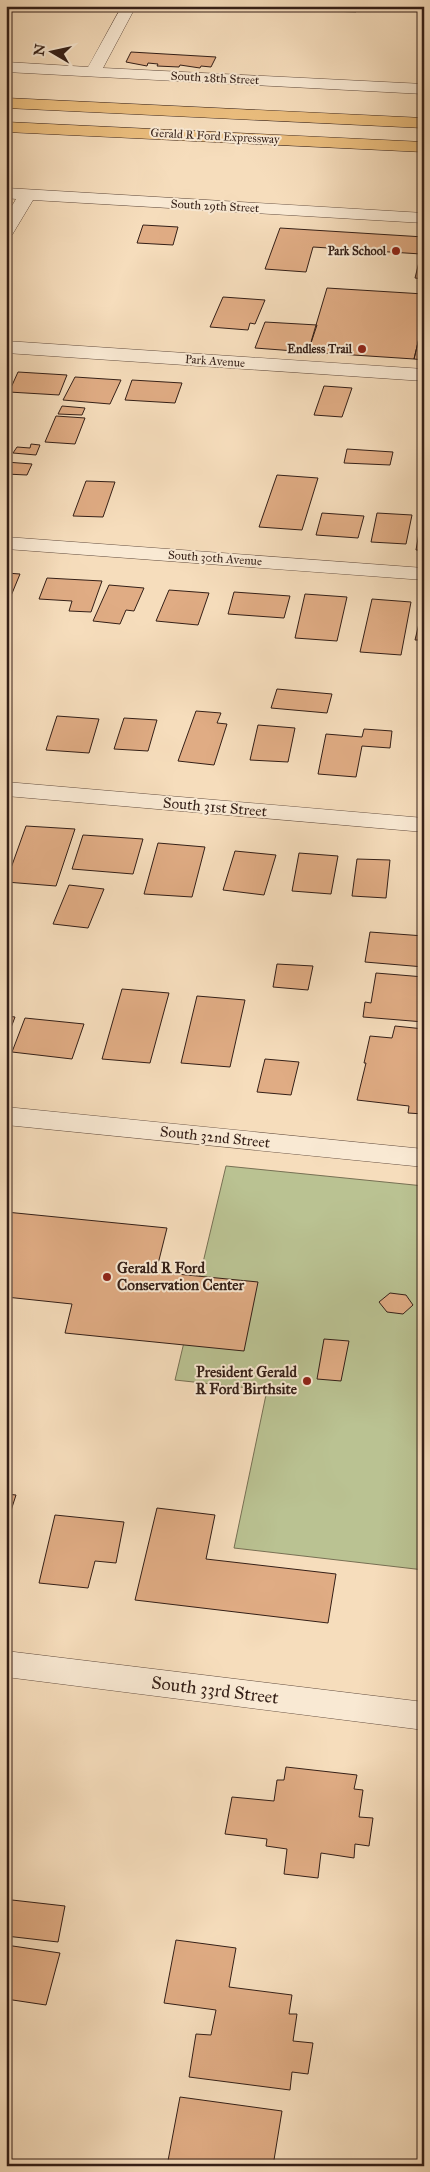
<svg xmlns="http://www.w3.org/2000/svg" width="430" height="2172" viewBox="0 0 430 2172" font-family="'IM FELL Great Primer',serif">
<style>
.green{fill:#bac292;stroke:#777054}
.building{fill:#e0ac84;stroke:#341f17}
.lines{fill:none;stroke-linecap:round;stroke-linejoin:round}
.minor-casing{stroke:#644e40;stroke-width:1}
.highway-casing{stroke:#341f17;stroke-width:1}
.minor{fill:#f9e9d3;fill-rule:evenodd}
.highway{fill:#ebbe7e;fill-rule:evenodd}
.poi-dot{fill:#8f2418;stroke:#f9e9d3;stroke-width:2}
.labels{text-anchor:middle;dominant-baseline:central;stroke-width:4;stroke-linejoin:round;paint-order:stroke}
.far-street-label{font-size:12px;fill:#341f17;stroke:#f9e9d3}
.far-poi-label{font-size:12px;font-weight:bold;fill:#341f17;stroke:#f9e9d3;text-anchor:end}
.street-label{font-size:15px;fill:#341f17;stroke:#f9e9d3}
.poi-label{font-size:15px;font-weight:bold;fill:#341f17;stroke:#f9e9d3;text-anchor:start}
.near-street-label{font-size:18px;fill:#341f17;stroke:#f9e9d3}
</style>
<rect width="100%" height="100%" fill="#f6ddbc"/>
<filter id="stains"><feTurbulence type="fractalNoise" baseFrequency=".004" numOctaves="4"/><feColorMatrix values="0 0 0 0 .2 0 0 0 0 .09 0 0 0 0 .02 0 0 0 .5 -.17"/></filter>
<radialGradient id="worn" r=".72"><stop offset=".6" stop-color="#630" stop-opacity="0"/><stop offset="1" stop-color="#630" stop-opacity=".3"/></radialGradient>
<path class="green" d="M 226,1166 L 424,1186 L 424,1570 L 234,1548 L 267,1390 L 175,1380 Z"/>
<path class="building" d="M 333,6 L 370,6 L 369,8 L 358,7 L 356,12 L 331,11 Z
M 131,52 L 216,57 L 211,67 L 201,66 L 200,68 L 180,65 L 179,67 L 157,66 L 158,64 L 148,63 L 147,66 L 126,62 Z
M 143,225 L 178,227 L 173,245 L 137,243 Z
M 280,228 L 424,237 L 424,279 L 415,278 L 421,254 L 313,247 L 306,272 L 265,269 Z
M 327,288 L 424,294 L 424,317 L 414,359 L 308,352 Z
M 223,297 L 265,300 L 255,324 L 250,323 L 248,330 L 210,327 Z
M 265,322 L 317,325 L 308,352 L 255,348 Z
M 420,334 L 424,334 L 424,360 L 414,359 Z
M 18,372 L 67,375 L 59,395 L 9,392 Z
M 75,377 L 121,380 L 110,404 L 63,400 Z
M 132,380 L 182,383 L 175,403 L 125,400 Z
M 324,386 L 352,388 L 342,417 L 314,415 Z
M 62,406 L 85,408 L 82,415 L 58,414 Z
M 56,416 L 85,418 L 75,444 L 45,442 Z
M 31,444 L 40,445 L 36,455 L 13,453 L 17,447 L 30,448 Z
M 347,449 L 393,452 L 390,465 L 344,463 Z
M 6,462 L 32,464 L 27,475 L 6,474 Z
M 277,475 L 318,478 L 302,530 L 259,527 Z
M 86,481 L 115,482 L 103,517 L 73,516 Z
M 322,513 L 364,516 L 358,538 L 316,535 Z
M 377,513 L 412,515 L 406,544 L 371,542 Z
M 422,516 L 424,517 L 424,550 L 416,550 Z
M 6,573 L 20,574 L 6,608 Z
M 47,578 L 102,581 L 91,612 L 69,611 L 72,601 L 39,599 Z
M 109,585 L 144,588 L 134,611 L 126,610 L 120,624 L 93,621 Z
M 169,590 L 209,593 L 198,625 L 156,621 Z
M 234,592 L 290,596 L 284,618 L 228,614 Z
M 305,594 L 347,597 L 337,641 L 295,638 Z
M 372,599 L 411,602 L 401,655 L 360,652 Z
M 423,607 L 424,640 L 415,640 Z
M 277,689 L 332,694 L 327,713 L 271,708 Z
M 196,711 L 221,713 L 217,723 L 227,724 L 214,765 L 178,761 Z
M 57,716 L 99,719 L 89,753 L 46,750 Z
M 124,718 L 157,720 L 148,751 L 114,749 Z
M 258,725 L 295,728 L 288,762 L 250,760 Z
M 364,729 L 392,731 L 390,748 L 362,746 L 356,777 L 318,774 L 326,734 L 362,737 Z
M 26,826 L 75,829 L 56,886 L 6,882 Z
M 83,835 L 143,839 L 133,874 L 72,869 Z
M 158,843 L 205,847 L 192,897 L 144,894 Z
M 235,851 L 276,855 L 264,895 L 223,890 Z
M 299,853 L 338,856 L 331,894 L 292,891 Z
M 357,859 L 390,860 L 386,898 L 352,896 Z
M 69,885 L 104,889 L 88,928 L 53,924 Z
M 370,932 L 424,936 L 424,967 L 365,962 Z
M 277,964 L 313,966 L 308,990 L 273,987 Z
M 376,973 L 424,977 L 424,1022 L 363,1017 L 365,1002 L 371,1003 Z
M 122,989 L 169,993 L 150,1063 L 102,1059 Z
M 197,996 L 245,1000 L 230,1067 L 181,1063 Z
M 6,1016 L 15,1017 L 6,1041 Z
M 25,1018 L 84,1024 L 72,1059 L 12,1052 Z
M 395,1026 L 424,1029 L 424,1114 L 408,1113 L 409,1106 L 357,1100 L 366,1063 L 364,1063 L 370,1036 L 392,1038 Z
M 265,1059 L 299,1062 L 291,1095 L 257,1092 Z
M 6,1212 L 167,1228 L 156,1272 L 258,1282 L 244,1351 L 65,1333 L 72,1304 L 6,1297 Z
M 390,1293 L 406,1295 L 413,1305 L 403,1314 L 387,1312 L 379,1302 Z
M 324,1339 L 349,1341 L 341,1381 L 317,1379 Z
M 6,1494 L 16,1495 L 6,1526 Z
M 157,1508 L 215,1515 L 206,1559 L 336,1574 L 328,1623 L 135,1600 Z
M 55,1515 L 124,1522 L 116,1563 L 95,1561 L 88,1588 L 39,1583 Z
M 286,1767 L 357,1775 L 354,1789 L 363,1790 L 359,1817 L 373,1818 L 369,1846 L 355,1844 L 354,1858 L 321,1853 L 318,1878 L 284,1874 L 287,1849 L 266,1846 L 267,1839 L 225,1834 L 232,1797 L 274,1801 L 277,1780 L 284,1780 Z
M 12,1900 L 65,1906 L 58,1942 L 6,1936 L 6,1923 Z
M 176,1940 L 236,1948 L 229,1987 L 292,1995 L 289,2014 L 297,2014 L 293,2041 L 313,2043 L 308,2074 L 292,2072 L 290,2090 L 189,2077 L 196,2034 L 211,2035 L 216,2010 L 164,2003 Z
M 6,1945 L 60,1953 L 46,2005 L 6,1999 Z
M 180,2097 L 282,2111 L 273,2166 L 167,2166 Z"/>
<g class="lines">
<defs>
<path id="minor" d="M 122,6 L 136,6 L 103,68 L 424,84 L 424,94 L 6,72 L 6,62 L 88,67 Z
M 6,188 L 424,213 L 424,223 L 33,200 L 12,235 L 6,236 L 6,216 L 16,199 L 6,198 Z
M 6,341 L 424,369 L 424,381 L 6,353 Z
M 6,537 L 424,568 L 424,580 L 6,549 Z
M 6,782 L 424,818 L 424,832 L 6,796 Z
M 6,1107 L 424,1149 L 424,1167 L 6,1125 Z
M 6,1651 L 424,1702 L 424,1730 L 6,1677 Z"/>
<path id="highway" d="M 6,98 L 424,118 L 424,128 L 6,108 Z
M 6,122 L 424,142 L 424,152 L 6,132 Z"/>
</defs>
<use href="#minor" class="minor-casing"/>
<use href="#highway" class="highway-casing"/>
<use href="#minor" class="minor"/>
<use href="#highway" class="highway"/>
</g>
<g class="poi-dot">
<circle cx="396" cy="251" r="5"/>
<circle cx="362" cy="349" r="5"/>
<circle cx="107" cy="1277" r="5"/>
<circle cx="307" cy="1381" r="5"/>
</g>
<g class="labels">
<g class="far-street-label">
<text transform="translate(215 78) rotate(3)">South 28th Street</text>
<text transform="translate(215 136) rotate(3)">Gerald R Ford Expressway</text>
<text transform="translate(215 206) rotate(3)">South 29th Street</text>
<text transform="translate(215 361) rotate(4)">Park Avenue</text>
<text transform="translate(215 558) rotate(4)">South 30th Avenue</text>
</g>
<g class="far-poi-label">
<text x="386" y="251">Park School</text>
<text x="352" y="349">Endless Trail</text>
</g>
<g class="street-label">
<text transform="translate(215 807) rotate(5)">South 31st Street</text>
<text transform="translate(215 1137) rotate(6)">South 32nd Street</text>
</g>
<g class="poi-label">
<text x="117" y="1268">Gerald R Ford<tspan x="117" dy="17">Conservation Center</tspan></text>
<text x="297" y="1372" text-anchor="end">President Gerald<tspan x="297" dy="17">R Ford Birthsite</tspan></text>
</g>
<g class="near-street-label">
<text transform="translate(215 1690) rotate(7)">South 33rd Street</text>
</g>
</g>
<rect width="430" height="2172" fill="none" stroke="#f6ddbc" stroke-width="25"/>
<rect x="8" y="8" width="415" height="2157" fill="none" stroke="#341f17" stroke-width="2.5"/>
<rect x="12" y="12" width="405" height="2147" fill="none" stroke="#341f17"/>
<g transform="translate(52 52) rotate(279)" stroke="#f9e9d3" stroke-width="4" paint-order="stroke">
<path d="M0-4L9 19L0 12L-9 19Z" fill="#341f17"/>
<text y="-8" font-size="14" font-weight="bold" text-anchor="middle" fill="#341f17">N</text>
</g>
<rect width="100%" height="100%" filter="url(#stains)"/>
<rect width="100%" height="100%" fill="url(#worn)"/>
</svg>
